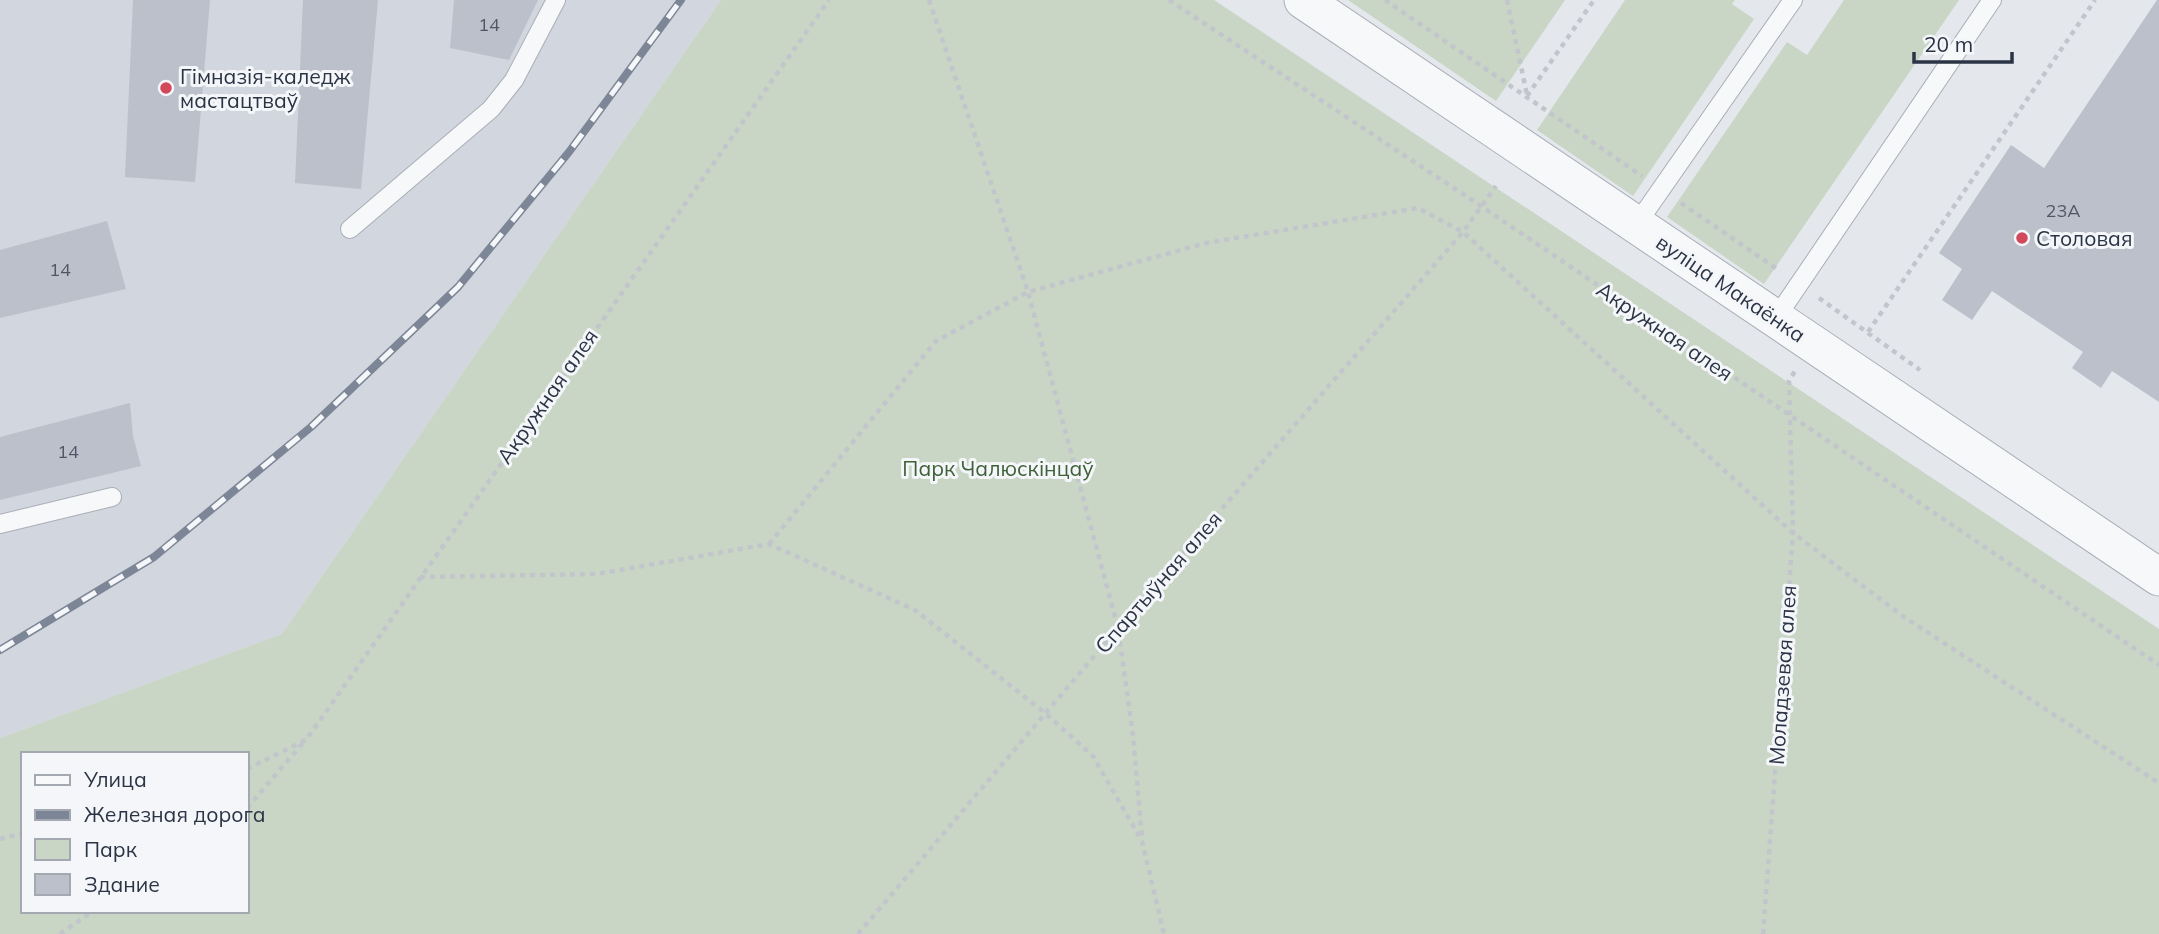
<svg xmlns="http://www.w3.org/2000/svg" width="2159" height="934" viewBox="0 0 2159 934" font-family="Mulish,sans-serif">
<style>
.built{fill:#d2d6de}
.green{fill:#c9d6c5;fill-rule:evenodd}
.building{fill:#bbc0ca}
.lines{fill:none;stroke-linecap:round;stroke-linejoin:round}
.lane-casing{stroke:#a9aeb7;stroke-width:20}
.street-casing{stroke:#a9aeb7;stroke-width:39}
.path{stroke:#c2c5cb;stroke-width:4.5;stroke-dasharray:5 5;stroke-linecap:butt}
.lane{stroke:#f7f8fa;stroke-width:18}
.street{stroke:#f7f8fa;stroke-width:37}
.rail-casing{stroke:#7d8696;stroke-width:8}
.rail{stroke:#f4f6f9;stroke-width:5;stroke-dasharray:16;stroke-linecap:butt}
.poi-dot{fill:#d1495b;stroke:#f4f6f9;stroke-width:2.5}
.labels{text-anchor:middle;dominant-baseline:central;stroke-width:6;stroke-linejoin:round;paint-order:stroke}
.number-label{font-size:18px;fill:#4f5766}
.poi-label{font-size:21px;fill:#2b3445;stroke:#f4f6f9;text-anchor:start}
.street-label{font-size:21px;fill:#2b3445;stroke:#f4f6f9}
.park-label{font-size:21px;fill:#3f6138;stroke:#f4f6f9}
</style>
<rect width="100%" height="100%" fill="#e4e7ec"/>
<path class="built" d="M 0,0 L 721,0 L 282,634 L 0,738 Z"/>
<path class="green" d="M 721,0 L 1214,0 L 2159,629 L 2159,934 L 0,934 L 0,738 L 282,634 ZM 23,754 L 247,754 L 247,911 L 23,911 Z
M 1348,0 L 1565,0 L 1496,101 Z
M 1625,0 L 1735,0 L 1732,4 L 1754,19 L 1633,196 L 1537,130 Z
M 1844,0 L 1959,0 L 1764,284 L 1667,217 L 1787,42 L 1807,55 Z"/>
<path class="building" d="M 133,0 L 210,0 L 195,182 L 125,177 Z
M 303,0 L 378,0 L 361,189 L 295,183 Z
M 454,0 L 538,0 L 509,60 L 450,48 Z
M 2157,0 L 2159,0 L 2159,402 L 2112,371 L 2101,388 L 2072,368 L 2083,352 L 1992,291 L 1972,320 L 1942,300 L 1962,269 L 1939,253 L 2011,145 L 2044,168 Z
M 107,221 L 126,289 L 0,318 L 0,250 Z
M 130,403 L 133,436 L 141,466 L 0,500 L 0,437 Z"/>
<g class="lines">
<defs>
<path id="lane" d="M 1636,225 L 1793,0
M 350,229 L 491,109 L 514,80 L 556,0
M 1776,318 L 1992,0
M 0,524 L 112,497"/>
<path id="street" d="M 1303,0 L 2159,577"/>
</defs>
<use href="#lane" class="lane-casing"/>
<use href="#street" class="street-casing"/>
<path class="path" d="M 929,0 L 1028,292 L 1118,628 L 1133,735 L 1142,838
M 1169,0 L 1481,206 L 2159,665
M 1385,0 L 1642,176
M 1507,0 L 1527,95
M 1527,96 L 1594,0
M 1681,203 L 1780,271
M 1819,298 L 1920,370
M 1868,332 L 2095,0
M 769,544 L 936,341 L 1028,292 L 1206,243 L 1418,208 L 1463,232 L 1793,533 L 1904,617 L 2159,783
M 420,577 L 597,574 L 769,544 L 915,610 L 1045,713 L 1093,756 L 1142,841 L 1164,934
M 247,769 L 306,740 L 829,0
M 247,808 L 303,743
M 0,839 L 23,833
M 60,934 L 93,911
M 858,934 L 1118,628 L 1463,232 L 1496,186
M 1763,934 L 1793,533 L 1789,381 L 1795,371"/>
<use href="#lane" class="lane"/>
<use href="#street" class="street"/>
<defs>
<path id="rail" d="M 0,650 L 154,557 L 311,427 L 458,287 L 569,152 L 681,0"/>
</defs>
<use href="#rail" class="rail-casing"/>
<use href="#rail" class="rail"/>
</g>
<g class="poi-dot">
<circle cx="166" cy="88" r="7"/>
<circle cx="2022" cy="238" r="7"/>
</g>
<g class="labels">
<g class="number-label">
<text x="489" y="24">14</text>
<text x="2063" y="210">23А</text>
<text x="60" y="269">14</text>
<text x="68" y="451">14</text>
</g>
<g class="poi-label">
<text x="180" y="76">Гімназія-каледж<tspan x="180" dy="24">мастацтваў</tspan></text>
<text x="2036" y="238">Столовая</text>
</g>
<g class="street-label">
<text transform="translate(1731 288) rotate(34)">вуліца Макаёнка</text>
<text transform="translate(1665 331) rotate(34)">Акружная алея</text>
<text transform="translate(547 396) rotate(-55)">Акружная алея</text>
<text transform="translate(1158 582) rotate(-49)">Спартыўная алея</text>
<text transform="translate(1782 675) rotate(-86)">Моладзевая алея</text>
</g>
<g class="park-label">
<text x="998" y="468">Парк Чалюскінцаў</text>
</g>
</g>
<rect x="21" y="752" width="228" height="161" fill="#f4f6f9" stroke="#a4a8b1" stroke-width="2"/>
<rect x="35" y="775" width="35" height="10" fill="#f7f8fa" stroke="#a4a8b1" stroke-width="2"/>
<text x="84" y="787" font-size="21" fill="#2b3445">Улица</text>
<rect x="35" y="810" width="35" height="10" fill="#7d8696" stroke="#a4a8b1" stroke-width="2"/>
<text x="84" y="822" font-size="21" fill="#2b3445">Железная дорога</text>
<rect x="35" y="839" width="35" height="21" fill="#c9d6c5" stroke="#a4a8b1" stroke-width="2"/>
<text x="84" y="857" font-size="21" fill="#2b3445">Парк</text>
<rect x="35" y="874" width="35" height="21" fill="#bbc0ca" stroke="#a4a8b1" stroke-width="2"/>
<text x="84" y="892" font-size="21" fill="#2b3445">Здание</text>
<path d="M1914 52v10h98v-10" fill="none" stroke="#2b3445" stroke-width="3.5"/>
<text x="1924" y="52" font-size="21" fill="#2b3445" stroke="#f4f6f9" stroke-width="5" paint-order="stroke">20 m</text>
</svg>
